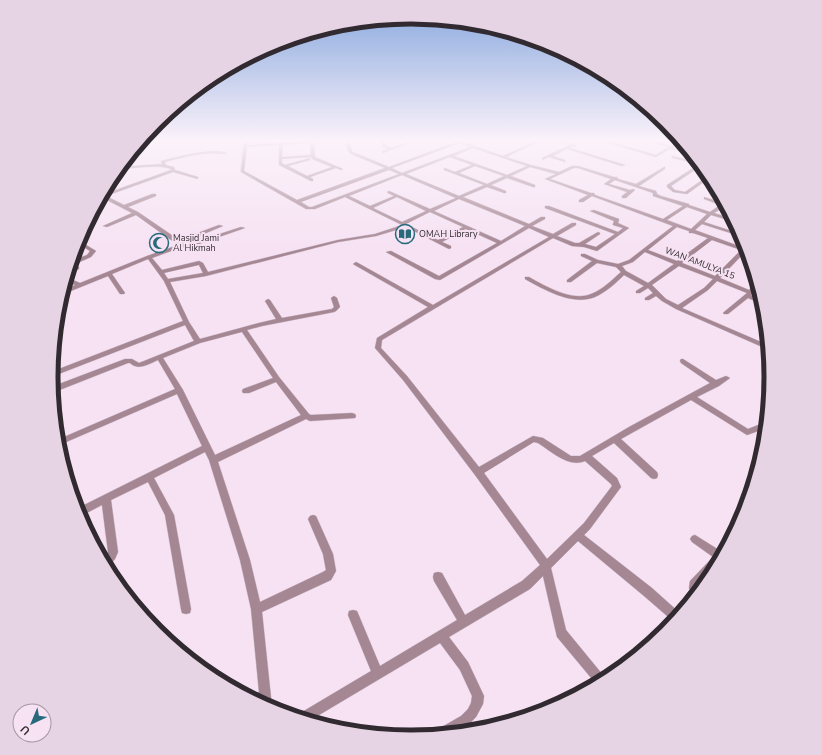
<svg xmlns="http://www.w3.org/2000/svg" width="822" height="755" viewBox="0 0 822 755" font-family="'Nunito Sans',sans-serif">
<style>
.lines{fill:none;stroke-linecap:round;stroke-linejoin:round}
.street-casing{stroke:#d3c1d0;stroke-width:1}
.street{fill:#a58793;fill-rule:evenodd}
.labels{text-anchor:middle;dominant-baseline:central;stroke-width:4;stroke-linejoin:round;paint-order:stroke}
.far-poi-label{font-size:9px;fill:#312a30;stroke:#f6e2f3;text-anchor:start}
.far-street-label{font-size:9px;fill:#312a30;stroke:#f6e2f3}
.rim{fill:none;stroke:#312a30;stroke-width:5}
</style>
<rect width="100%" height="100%" fill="#f6e2f3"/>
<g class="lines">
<defs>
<path id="street" d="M 244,140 L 248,140 L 247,145 L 279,143 L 280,140 L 282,140 L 283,143 L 310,140 L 349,140 L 352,151 L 353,152 L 389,167 L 456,142 L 455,140 L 461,141 L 503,156 L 538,140 L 543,140 L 506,157 L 531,165 L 559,172 L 572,166 L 578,166 L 614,177 L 617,177 L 618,179 L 636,184 L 664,167 L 665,167 L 665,169 L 639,186 L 656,191 L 657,194 L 661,196 L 689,204 L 689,205 L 710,212 L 720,205 L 704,199 L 704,197 L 724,203 L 727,207 L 724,207 L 714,213 L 733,219 L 735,222 L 711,215 L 704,222 L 741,234 L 743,237 L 702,224 L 695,230 L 747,249 L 748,253 L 745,252 L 720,278 L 749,290 L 755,283 L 757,282 L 758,286 L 751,295 L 763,301 L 764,305 L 748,298 L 728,314 L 724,314 L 723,313 L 724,312 L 747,293 L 717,281 L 708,290 L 682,308 L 768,345 L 769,350 L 676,309 L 662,301 L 656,296 L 649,300 L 645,300 L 645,298 L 653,293 L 648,288 L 640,293 L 636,293 L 636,291 L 644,286 L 624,275 C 616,283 606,292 595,297 C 572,306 545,290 525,279 L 525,277 L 529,277 C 545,286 572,302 591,294 C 602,290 612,280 621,272 L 616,267 L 597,263 L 571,282 L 567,282 L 567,280 L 592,261 L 581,256 L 581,254 L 585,254 L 598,260 L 618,264 L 629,260 L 673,226 L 592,196 L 583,202 L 579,202 L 579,200 L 588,195 L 545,179 L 556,174 L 530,167 L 511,176 L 535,185 L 535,187 L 533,187 L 507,178 L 491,185 L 506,191 L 506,193 L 504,193 L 487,187 L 463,197 L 529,224 L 541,217 L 545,217 L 545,219 L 532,226 L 553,234 L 572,223 L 576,223 L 576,225 L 557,236 L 575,243 L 579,243 L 598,232 L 600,233 L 600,234 L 585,244 L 596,247 L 615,234 L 545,208 L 545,206 L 549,206 L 618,232 L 623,228 L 613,225 L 613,224 L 614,221 L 590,211 L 594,210 L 619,219 L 619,220 L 618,223 L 629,228 L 597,251 L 584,247 L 572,246 L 553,238 L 382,340 L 381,348 L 407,376 L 479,467 L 533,436 L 543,438 L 571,456 L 580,456 L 629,427 L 710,383 L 681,363 L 680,361 L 681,359 L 683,359 L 716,380 L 726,376 L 730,378 L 719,386 L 697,397 L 748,429 L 758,425 L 764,419 L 767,418 L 767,426 L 764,429 L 747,435 L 691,400 L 621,439 L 657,472 L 658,475 L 657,478 L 654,479 L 651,478 L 614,443 L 592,456 L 617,478 L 621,487 L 590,529 L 584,535 L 652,588 L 681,614 L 674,622 L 644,596 L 578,541 L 551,568 L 566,630 L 607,680 L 597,685 L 557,637 L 543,576 L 530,589 L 449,637 L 468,662 L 484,696 L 483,704 L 476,717 L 469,724 L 453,734 L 433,735 L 435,731 L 461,716 L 468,709 L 471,703 L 472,696 L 460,670 L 440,643 L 309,721 L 296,717 L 297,715 L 371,671 L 348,615 L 349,611 L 353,610 L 357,611 L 380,666 L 457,620 L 434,581 L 433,577 L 434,573 L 438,572 L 442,573 L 465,615 L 522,581 L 540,565 L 475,475 L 403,380 L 375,348 L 377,338 L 428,307 L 353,264 L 356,262 L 358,263 L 433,305 L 549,237 L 529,228 L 440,280 L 435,279 L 386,252 L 391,251 L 439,276 L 497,243 L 466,229 L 442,242 L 451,246 L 451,248 L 449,249 L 406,227 L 376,236 L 338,242 L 206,276 L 170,282 L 189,322 L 200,339 L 259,323 L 276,319 L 265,301 L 268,299 L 270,300 L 282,318 L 332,309 L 334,307 L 331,298 L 334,296 L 337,298 L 340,307 L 336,311 L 334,312 L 262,326 L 247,330 L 279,377 L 309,414 L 311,415 L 352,413 L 355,414 L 356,416 L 355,418 L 310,421 L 306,419 L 218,462 L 250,560 L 260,602 L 323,572 L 326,570 L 323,554 L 308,519 L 310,516 L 313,515 L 316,516 L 333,554 L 336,571 L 331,580 L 262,612 L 272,707 L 271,709 L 248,697 L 249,696 L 259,692 L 251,609 L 240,560 L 209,460 L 205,452 L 154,478 L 174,515 L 191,609 L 190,613 L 186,614 L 182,613 L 181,609 L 165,515 L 148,482 L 111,500 L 118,552 L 115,559 L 106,569 L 102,560 L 108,552 L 102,505 L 79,517 L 76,509 L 202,446 L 177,394 L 57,446 L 57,440 L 175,389 L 158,360 C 149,364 138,371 130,363 L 128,363 L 52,393 L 51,387 L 125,359 L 132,359 L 139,363 L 194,341 L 185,325 L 51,377 L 51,372 L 183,321 L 164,281 L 148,259 L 112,274 L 125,293 L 124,294 L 120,294 L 108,276 L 61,295 L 62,291 L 75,285 L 65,281 L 66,277 L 80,283 L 147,256 L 178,245 L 136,215 L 107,227 L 103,226 L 132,213 L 101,197 L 102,195 L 171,170 L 171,169 C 159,165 145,167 133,168 C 127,168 121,172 115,173 L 117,170 L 127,167 L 121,165 L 123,163 L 134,166 L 162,164 L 161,161 C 176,157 213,147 227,153 L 225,154 C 206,151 183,157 165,162 L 166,165 L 174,167 L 175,170 L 198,177 L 198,179 L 173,172 L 106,196 L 124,205 L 152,194 L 156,194 L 156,196 L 128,207 L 138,212 L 179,240 L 219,225 L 223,226 L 182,243 L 186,245 L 241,227 L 245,228 L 187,248 L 182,247 L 152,258 L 162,270 L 199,261 L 203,263 L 208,272 L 338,240 L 375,234 L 402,225 L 345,197 L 315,209 L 306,209 L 241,172 ZM 345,140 L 348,151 L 351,154 L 385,168 L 297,200 L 244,171 L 247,147 L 279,145 L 279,165 L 311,181 L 313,181 L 313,179 L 310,177 L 336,168 L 341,170 L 343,169 L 315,157 L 314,143 ZM 310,143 L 311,155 L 282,157 L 283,145 ZM 460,143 L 470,147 L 402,173 L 392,168 ZM 473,148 L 527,166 L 507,175 L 454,156 ZM 311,157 L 312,159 L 332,167 L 307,176 L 288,166 L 310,160 L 310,158 L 285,165 L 282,163 L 282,159 ZM 450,157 L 472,165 L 455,172 L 445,168 L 444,168 L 444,170 L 484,185 L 459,196 L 406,174 ZM 475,166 L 504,176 L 487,184 L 459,173 ZM 574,168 L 578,168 L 611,179 L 604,184 L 627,192 L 622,196 L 622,198 L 626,198 L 635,190 L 633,189 L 630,190 L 609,184 L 615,180 L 653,193 L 653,196 L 683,206 L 663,219 L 595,195 L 594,193 L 591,193 L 550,179 ZM 389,170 L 399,174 L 312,207 L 309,207 L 301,202 ZM 402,175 L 456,198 L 430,209 L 389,191 L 387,192 L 388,193 L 394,196 L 370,206 L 349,196 ZM 397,197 L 426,211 L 402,222 L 373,208 ZM 459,199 L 525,226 L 501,241 L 434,211 ZM 687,207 L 707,214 L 691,229 L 667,220 ZM 430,212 L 463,227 L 438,240 L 406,224 ZM 677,227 L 689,231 L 689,233 L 693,233 L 708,238 L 677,261 L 648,250 ZM 712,240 L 741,250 L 715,276 L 682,263 ZM 645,252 L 674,264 L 648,283 L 626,271 L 622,266 L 633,262 ZM 199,265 L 203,273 L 168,279 L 164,273 ZM 679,266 L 713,279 L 704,288 L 678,305 L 666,299 L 652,285 ZM 242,332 L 273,378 L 243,389 L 242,391 L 243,393 L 249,393 L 276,382 L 301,415 L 215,455 L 183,390 L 163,358 L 200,343 ZM 534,442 L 538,443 C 552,452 569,468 585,461 L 611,484 L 612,486 L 584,523 L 547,559 L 484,473 Z
M 380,140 L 384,140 L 386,145 L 392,148 L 412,140 L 417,140 L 383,153 L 382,151 L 389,149 L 383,147 Z
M 555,140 L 561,140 L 576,145 L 576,147 L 573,146 L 570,148 L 625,165 L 622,166 L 567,149 L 553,156 L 565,160 L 565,162 L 549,157 L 542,160 L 542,158 L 569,145 Z
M 599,140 L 605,140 L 656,155 L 668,147 L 644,140 L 651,140 L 671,146 L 681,140 L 682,142 L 673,148 L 690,152 L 692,154 L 670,149 L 656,157 Z
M 672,156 L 698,162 L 701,166 L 671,186 L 675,190 L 685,192 L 709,175 L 711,177 L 687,194 L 673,192 L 667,187 L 667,185 L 699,164 L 672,158 Z
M 78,240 L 96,251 L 91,257 L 75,264 L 79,267 L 79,269 L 68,274 L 69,270 L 73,268 L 70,265 L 71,261 L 87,255 L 90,251 L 77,243 Z
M 695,535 L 719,550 L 725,546 L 727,547 L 716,568 L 699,587 L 701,590 L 694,598 L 689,588 L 690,581 L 713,557 L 692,542 L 690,539 L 692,536 Z"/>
</defs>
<use href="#street" class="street-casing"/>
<use href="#street" class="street"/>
</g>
<linearGradient id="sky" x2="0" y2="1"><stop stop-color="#87a7de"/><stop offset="0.57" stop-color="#fbf2fa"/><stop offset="1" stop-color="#fbf2fa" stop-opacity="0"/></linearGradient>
<rect width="822" height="246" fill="url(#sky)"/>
<defs>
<symbol id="library-ring" viewBox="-11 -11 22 22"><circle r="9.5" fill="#f6e2f3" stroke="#276a7c" stroke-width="1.5"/><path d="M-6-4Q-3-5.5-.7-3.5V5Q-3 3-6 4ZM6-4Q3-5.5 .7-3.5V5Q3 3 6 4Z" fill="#276a7c"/></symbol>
<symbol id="mosque-ring" viewBox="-11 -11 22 22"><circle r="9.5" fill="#f6e2f3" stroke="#276a7c" stroke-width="1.5"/><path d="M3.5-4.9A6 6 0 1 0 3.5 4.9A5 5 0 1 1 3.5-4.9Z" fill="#276a7c"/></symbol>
</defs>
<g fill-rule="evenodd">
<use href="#library-ring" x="394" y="223" width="22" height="22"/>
<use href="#mosque-ring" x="148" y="232" width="22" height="22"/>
</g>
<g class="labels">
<g class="far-poi-label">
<text x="419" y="234">OMAH Library</text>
<text x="173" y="238">Masjid Jami<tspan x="173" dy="10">Al Hikmah</tspan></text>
</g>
<g class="far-street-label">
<text transform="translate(700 263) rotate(21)">WAN AMULYA 15</text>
</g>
</g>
<path d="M0 0H822V755H0ZM58 377a353 353 0 1 1 706 0a353 353 0 1 1-706 0Z" fill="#e6d3e3" fill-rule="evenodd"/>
<path class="rim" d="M58 377a353 353 0 1 1 706 0a353 353 0 1 1-706 0Z"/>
<g transform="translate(32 723) rotate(224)"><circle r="19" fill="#f6e2f3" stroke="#a798a5"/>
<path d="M0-3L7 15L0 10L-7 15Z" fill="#276a7c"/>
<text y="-6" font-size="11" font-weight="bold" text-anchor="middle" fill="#312a30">U</text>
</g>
</svg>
